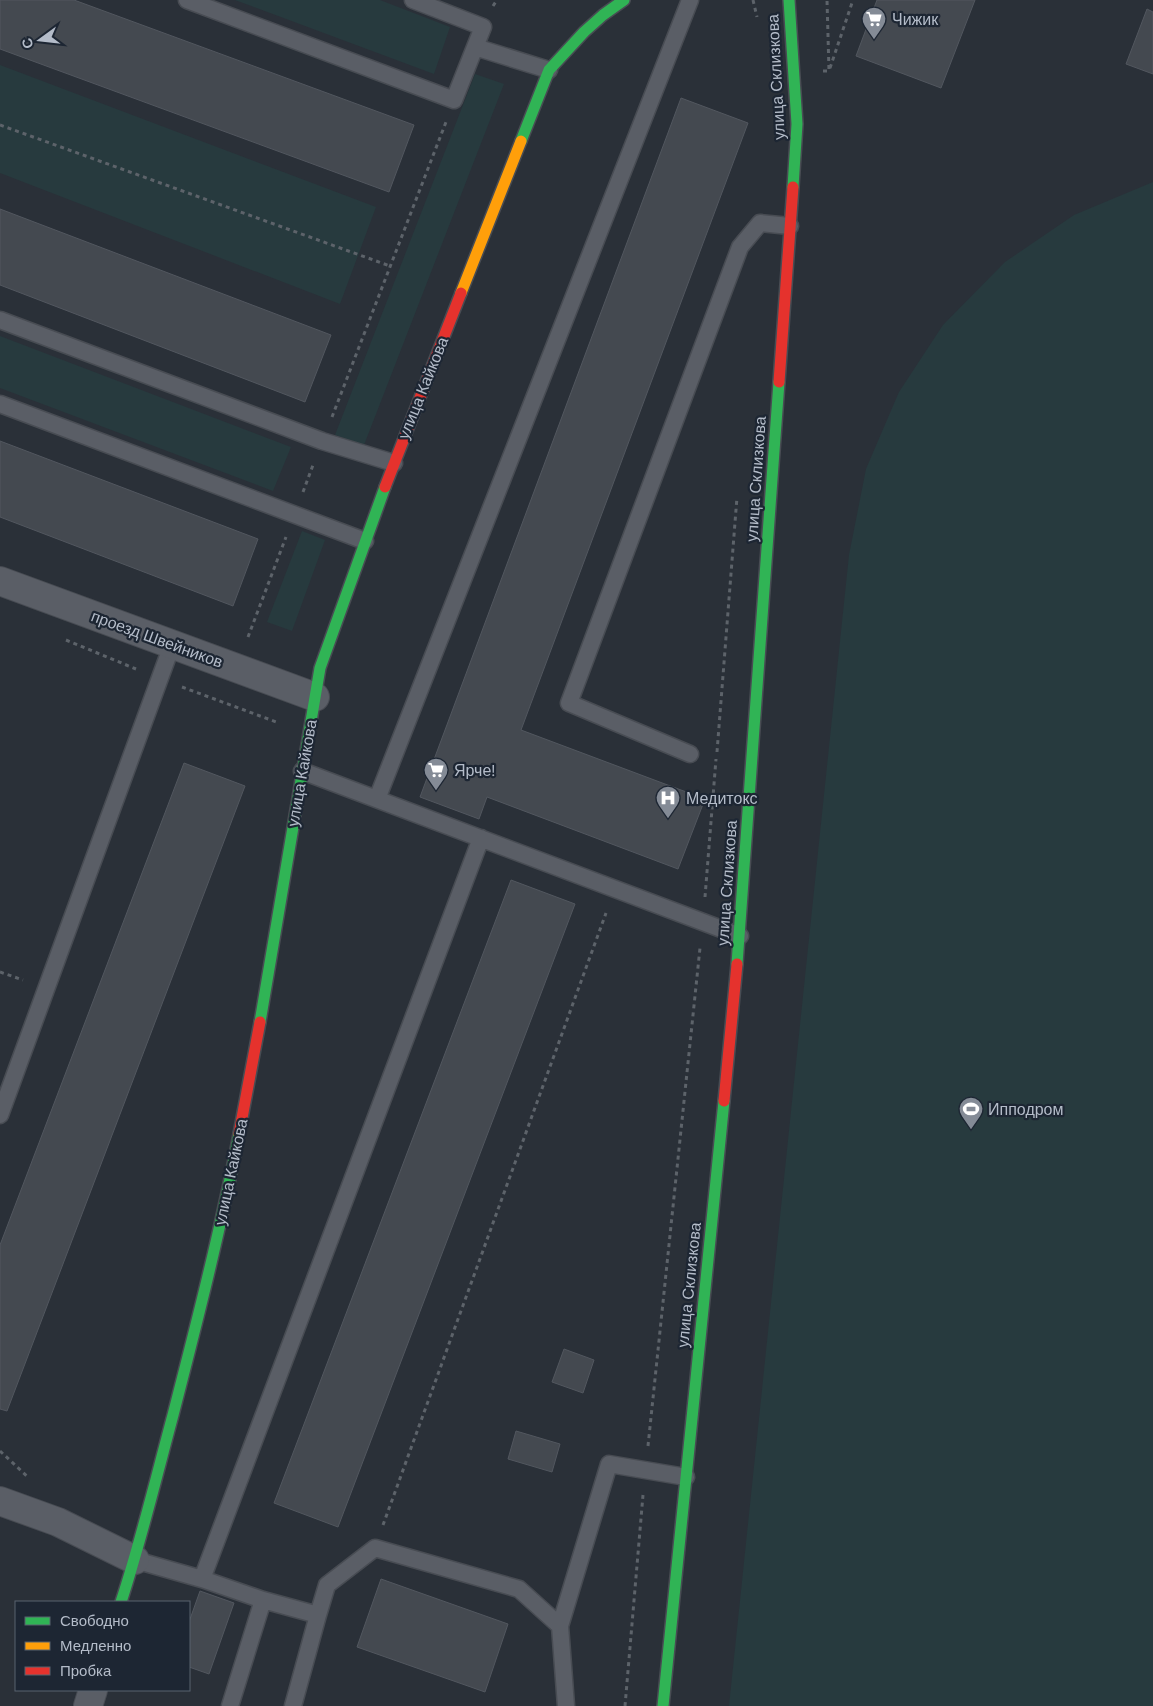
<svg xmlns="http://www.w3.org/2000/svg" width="1153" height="1706" viewBox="0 0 1153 1706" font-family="'DM Sans',sans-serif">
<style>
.green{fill:#273a3e}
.building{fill:#444950;stroke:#52575f}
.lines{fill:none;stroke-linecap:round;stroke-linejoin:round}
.lane-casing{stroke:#484c53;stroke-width:19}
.street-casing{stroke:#484c53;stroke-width:30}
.fast-casing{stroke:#484c53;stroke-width:14}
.slow-casing{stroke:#484c53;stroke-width:14}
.jam-casing{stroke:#484c53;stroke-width:14}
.path{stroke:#5d636a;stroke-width:3;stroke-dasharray:4 4;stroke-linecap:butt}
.lane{stroke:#5a5e66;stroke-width:16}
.street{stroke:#5a5e66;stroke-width:28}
.fast{stroke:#30b455;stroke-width:11}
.slow{stroke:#ff9f0a;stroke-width:11}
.jam{stroke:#e5322d;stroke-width:11}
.labels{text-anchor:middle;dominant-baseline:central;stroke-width:4.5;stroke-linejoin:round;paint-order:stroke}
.poi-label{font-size:16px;fill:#b4bcc9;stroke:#1d2633;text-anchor:start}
.street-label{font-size:16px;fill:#b4bcc9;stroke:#1d2633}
</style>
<rect width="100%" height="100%" fill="#2a3038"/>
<path class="green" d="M 235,0 L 380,0 L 450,27 L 434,74 Z
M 0,65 L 376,207 L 340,304 L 0,173 Z
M 475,74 L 504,84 L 364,445 L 335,435 Z
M 1153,182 L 1153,1706 L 729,1706 L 849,555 L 866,469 L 899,392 L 943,325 L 1005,262 L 1074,215 Z
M 0,336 L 291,447 L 273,491 L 0,388 Z
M 302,531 L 325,540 L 292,631 L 267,622 Z"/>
<path class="building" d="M 0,0 L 74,0 L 414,125 L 389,192 L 0,49 Z
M 877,0 L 975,0 L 941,88 L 856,56 Z
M 1147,9 L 1153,12 L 1153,74 L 1126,64 Z
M 681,98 L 748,123 L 521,730 L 705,799 L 678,869 L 487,797 L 479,819 L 420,797 Z
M 0,209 L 331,335 L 305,402 L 0,285 Z
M 0,441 L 258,539 L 233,606 L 0,517 Z
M 184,763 L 245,786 L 7,1411 L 0,1409 L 0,1245 Z
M 511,880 L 575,904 L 338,1527 L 274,1503 Z
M 564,1349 L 594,1360 L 583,1393 L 552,1382 Z
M 516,1431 L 560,1444 L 552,1472 L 508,1459 Z
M 381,1579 L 508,1624 L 485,1692 L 357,1647 Z
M 200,1591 L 234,1603 L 209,1674 L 189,1667 L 189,1622 Z"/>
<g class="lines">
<defs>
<path id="lane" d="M 187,0 L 454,100 L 483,27 L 413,0
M 475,47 L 549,70
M 0,320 L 322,441 L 394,463
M 0,404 L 365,541
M 690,754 L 569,703 L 740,247 L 760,223 L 790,226
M 302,771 L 740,936
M 377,799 L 690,0
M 0,1115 L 172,645
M 135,1560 L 202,1579 L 263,1600 L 318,1615 L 293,1706
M 202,1579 L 481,838
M 318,1615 L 327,1585 L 375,1548 L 519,1589 L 560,1626
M 230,1706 L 263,1600
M 566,1706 L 560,1626 L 609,1464 L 686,1477"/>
<path id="street" d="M 0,581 L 315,697
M 0,1501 L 58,1522 L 135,1560
M 88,1706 L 93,1690"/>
<path id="fast" d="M 789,0 L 797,124 L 793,187
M 521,141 L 549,70 L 584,32 L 603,15 L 624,0
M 737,964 L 779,382
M 260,1022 L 320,668 L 385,487
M 121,1602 C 141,1541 156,1478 173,1415 C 197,1322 221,1228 239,1134
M 663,1706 L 724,1101"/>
<path id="slow" d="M 461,293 L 521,141"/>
<path id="jam" d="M 779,382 L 793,187
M 385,487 L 461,293
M 724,1101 L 737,964
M 239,1134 L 260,1022"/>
</defs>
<use href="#lane" class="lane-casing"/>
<use href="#street" class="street-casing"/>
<use href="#fast" class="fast-casing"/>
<use href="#slow" class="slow-casing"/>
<use href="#jam" class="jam-casing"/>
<path class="path" d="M 753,0 L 757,17
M 493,6 L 497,0
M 830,68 L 853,0
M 823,71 L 829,71 L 827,0
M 0,125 L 390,266
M 332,417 L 446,122
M 303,492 L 313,465
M 248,637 L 286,537
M 66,640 L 136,669
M 182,687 L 279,723
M 717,752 L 737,497
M 705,897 L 716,759
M 0,972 L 23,980
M 648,1446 L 700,948
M 0,1451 L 29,1478
M 383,1525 L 606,913
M 625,1706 L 643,1495"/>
<use href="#lane" class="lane"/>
<use href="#street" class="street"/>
<use href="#fast" class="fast"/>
<use href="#slow" class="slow"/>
<use href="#jam" class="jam"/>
</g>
<defs>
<symbol id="supermarket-pin" viewBox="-11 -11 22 30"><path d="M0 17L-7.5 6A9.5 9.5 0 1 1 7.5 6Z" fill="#848b96" stroke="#1d2633"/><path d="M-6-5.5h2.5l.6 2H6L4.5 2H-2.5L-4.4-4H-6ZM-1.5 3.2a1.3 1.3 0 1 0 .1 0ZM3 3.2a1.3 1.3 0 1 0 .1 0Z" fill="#fff"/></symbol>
<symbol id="hospital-pin" viewBox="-11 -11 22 30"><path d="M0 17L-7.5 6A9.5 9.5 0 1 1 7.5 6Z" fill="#848b96" stroke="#1d2633"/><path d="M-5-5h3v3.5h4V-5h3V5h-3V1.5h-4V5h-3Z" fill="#fff"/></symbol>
<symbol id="stadium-pin" viewBox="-11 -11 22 30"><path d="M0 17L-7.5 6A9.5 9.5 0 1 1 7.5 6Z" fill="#848b96" stroke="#1d2633"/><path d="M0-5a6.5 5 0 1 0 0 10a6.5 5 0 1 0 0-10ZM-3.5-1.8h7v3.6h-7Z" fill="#fff"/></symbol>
</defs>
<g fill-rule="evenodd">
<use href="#supermarket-pin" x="860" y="5" width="28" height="38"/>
<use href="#supermarket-pin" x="422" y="756" width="28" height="38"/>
<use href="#hospital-pin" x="654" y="784" width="28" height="38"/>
<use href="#stadium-pin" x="957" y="1095" width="28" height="38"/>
</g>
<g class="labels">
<g class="poi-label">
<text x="892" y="19">Чижик</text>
<text x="454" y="770">Ярче!</text>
<text x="686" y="798">Медитокс</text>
<text x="988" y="1109">Ипподром</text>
</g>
<g class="street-label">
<text transform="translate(776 77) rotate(-93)">улица Склизкова</text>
<text transform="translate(423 388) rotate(-68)">улица Кайкова</text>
<text transform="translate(756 479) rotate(-86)">улица Склизкова</text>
<text transform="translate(157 639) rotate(20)">проезд Швейников</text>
<text transform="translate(302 773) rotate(-80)">улица Кайкова</text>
<text transform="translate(727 883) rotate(-86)">улица Склизкова</text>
<text transform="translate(231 1172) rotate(-78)">улица Кайкова</text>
<text transform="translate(689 1285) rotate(-84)">улица Склизкова</text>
</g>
</g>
<rect x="15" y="1601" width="175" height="90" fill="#1d2633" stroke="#59626f"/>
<rect x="25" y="1617" width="25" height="8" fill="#30b455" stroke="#59626f"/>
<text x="60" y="1626" font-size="15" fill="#b4bcc9">Свободно</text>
<rect x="25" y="1642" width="25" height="8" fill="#ff9f0a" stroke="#59626f"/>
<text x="60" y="1651" font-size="15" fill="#b4bcc9">Медленно</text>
<rect x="25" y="1667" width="25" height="8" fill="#e5322d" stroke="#59626f"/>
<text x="60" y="1676" font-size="15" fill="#b4bcc9">Пробка</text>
<g transform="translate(40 40) rotate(255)" stroke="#1d2633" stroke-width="4" paint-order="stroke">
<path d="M0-4L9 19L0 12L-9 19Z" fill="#b4bcc9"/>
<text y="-8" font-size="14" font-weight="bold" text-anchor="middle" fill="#b4bcc9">С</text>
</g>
</svg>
